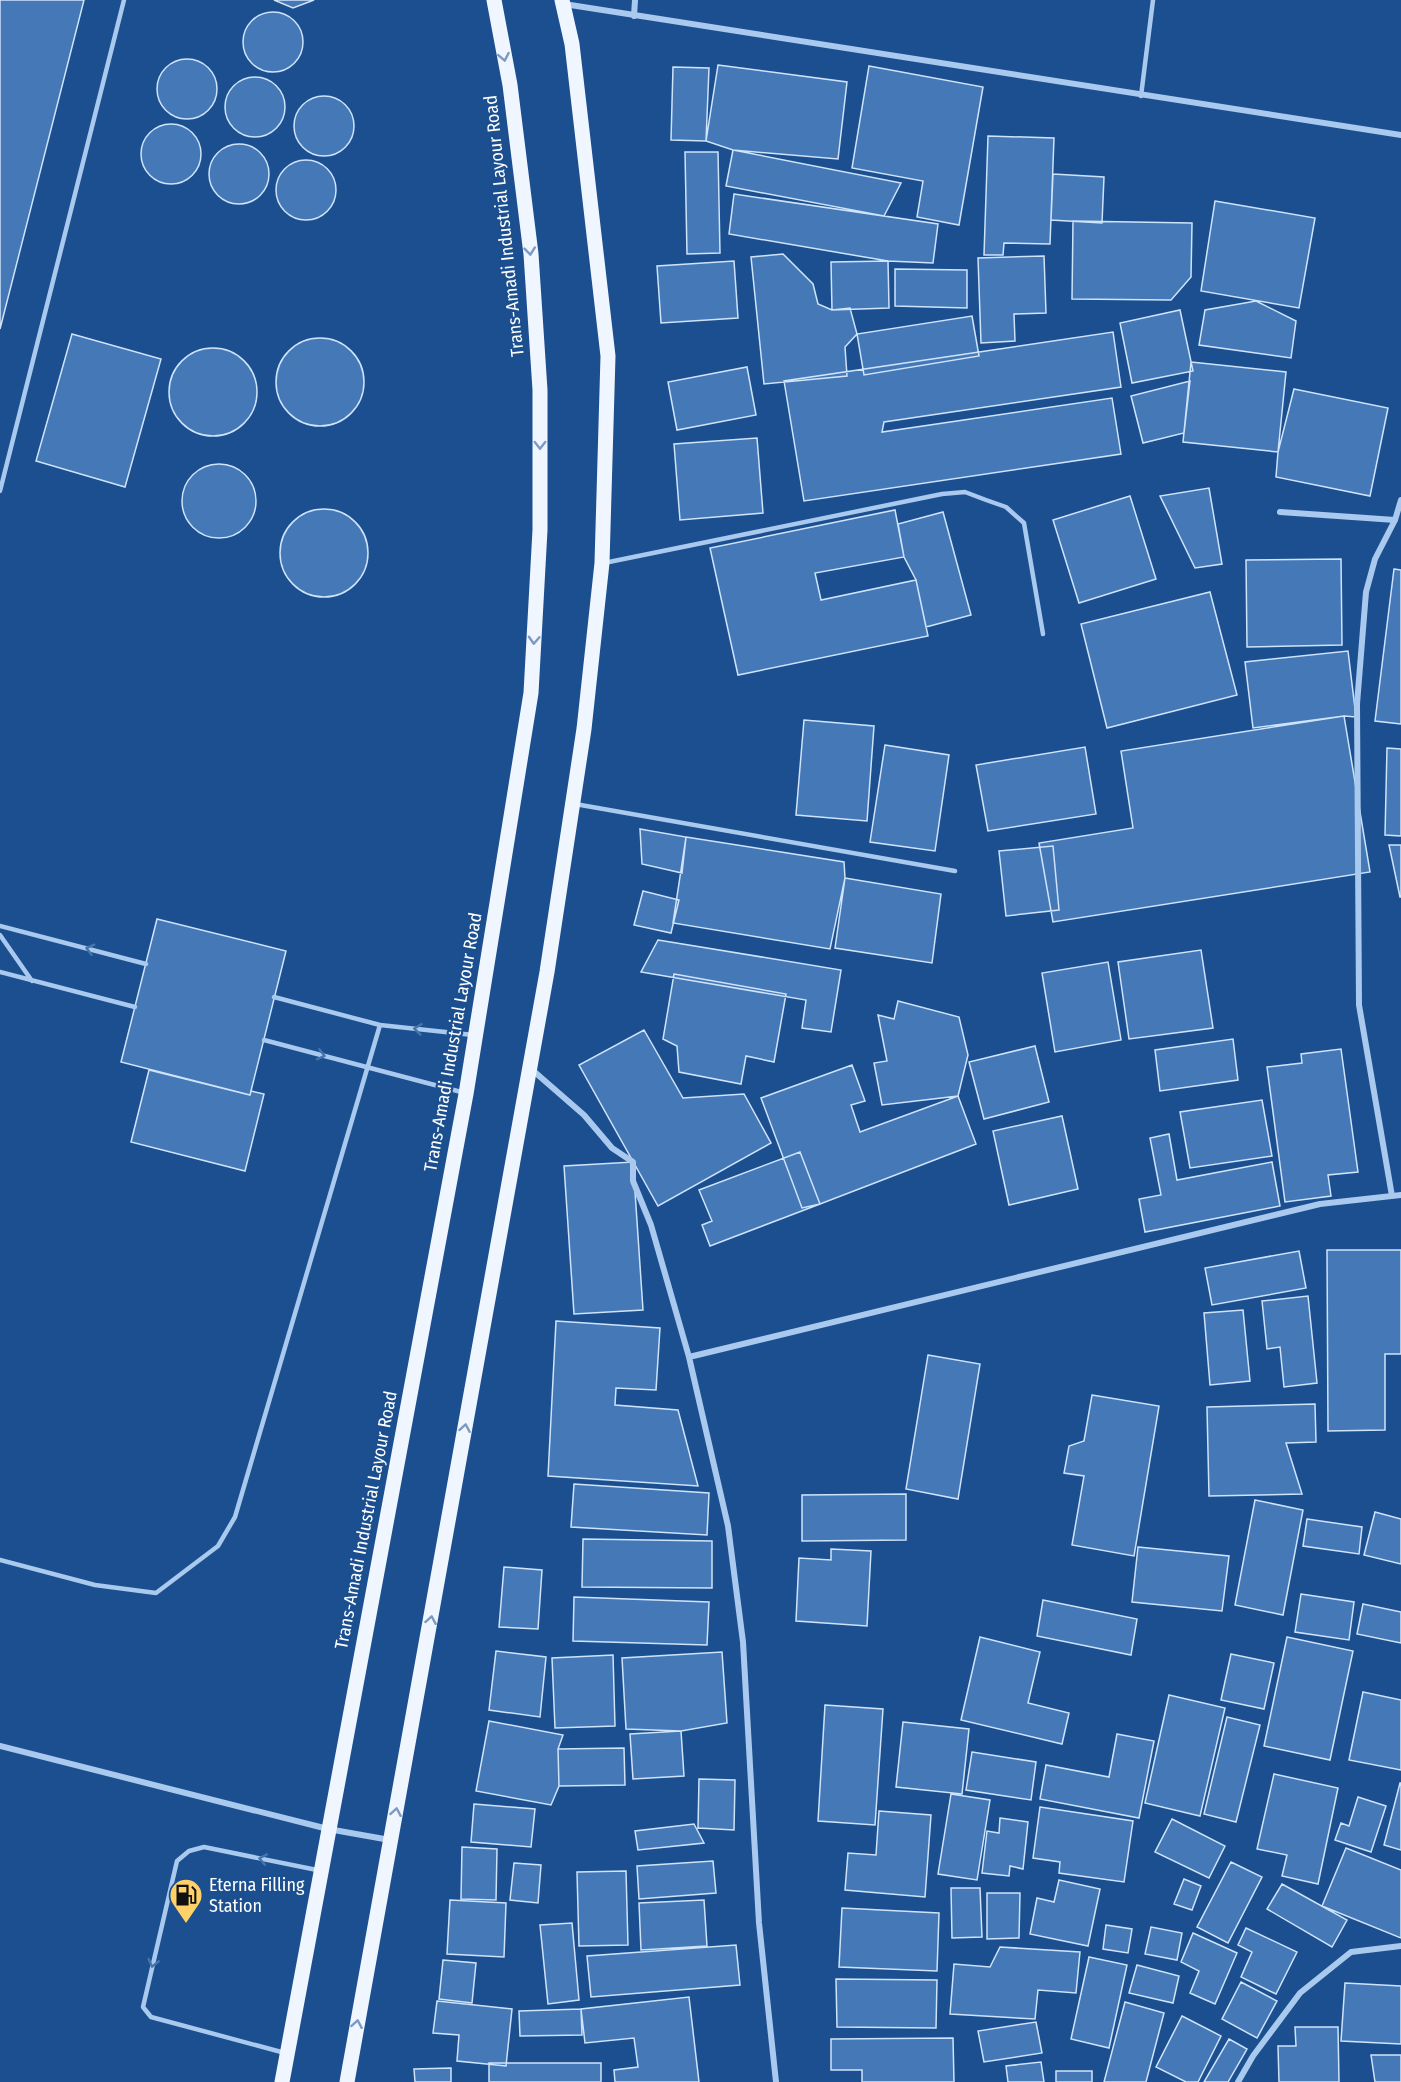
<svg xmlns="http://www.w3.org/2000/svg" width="1401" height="2082" viewBox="0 0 1401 2082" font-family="'Fira Sans Condensed',sans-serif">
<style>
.building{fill:#4478b7;stroke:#cfe3fa;stroke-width:1.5}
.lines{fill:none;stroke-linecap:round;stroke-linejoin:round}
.service{stroke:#a9c9ee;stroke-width:4.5}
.minor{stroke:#a9c9ee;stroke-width:6}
.primary{stroke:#f0f6ff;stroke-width:15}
.oneway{stroke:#7b9ac1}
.oneway2{stroke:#4674ac}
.labels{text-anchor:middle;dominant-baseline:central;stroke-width:4.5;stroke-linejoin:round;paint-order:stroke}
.street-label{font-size:18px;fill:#fff;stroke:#1b4f8f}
.poi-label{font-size:18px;fill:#fff;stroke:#1b4f8f;text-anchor:start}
</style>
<rect width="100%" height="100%" fill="#1b4f8f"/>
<path class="building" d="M 0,0 L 84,0 L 0,329 Z
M 274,0 L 314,0 L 293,8 Z
M243 42a30 30 0 1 1 60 0a30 30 0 1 1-60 0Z
M157 89a30 30 0 1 1 60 0a30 30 0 1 1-60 0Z
M 718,65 L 847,82 L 838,159 L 733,150 L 706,141 Z
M 869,66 L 983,87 L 959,225 L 917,217 L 923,181 L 852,168 Z
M 673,67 L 709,68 L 706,141 L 671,140 Z
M225 107a30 30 0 1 1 60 0a30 30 0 1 1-60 0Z
M294 126a30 30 0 1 1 60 0a30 30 0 1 1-60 0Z
M141 154a30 30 0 1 1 60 0a30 30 0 1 1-60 0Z
M 988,136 L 1054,138 L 1050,244 L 1004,243 L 1003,255 L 984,255 Z
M209 174a30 30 0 1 1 60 0a30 30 0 1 1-60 0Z
M 733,150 L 901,183 L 884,216 L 726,186 Z
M 685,152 L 718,152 L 720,253 L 687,254 Z
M276 190a30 30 0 1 1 60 0a30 30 0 1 1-60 0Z
M 1053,174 L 1104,177 L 1102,223 L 1051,220 Z
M 734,194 L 938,224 L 933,263 L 888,261 L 729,234 Z
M 1215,201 L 1315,218 L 1299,308 L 1201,291 Z
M 1073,221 L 1192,223 L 1191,277 L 1171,300 L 1072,299 Z
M 783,254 L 813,284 L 818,304 L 832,310 L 850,308 L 857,334 L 845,347 L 847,376 L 764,384 L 751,257 Z
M 1044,256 L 1046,313 L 1014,314 L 1015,341 L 981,343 L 978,258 Z
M 734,261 L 738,318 L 661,323 L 657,266 Z
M 888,261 L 889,308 L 832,310 L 831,262 Z
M 895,269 L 967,270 L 967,308 L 895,306 Z
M 1256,301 L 1296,321 L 1291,358 L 1199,345 L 1205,310 Z
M 1180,310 L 1193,371 L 1132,383 L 1120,323 Z
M 972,316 L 979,356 L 864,375 L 857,334 Z
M 1113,332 L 1121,387 L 884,422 L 882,432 L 1112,398 L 1121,454 L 804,501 L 784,381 Z
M 72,334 L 161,359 L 125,487 L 36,461 Z
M276 382a44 44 0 1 1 88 0a44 44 0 1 1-88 0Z
M169 392a44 44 0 1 1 88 0a44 44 0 1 1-88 0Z
M 1191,362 L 1286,372 L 1278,452 L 1183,442 Z
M 747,367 L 756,415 L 677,430 L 668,382 Z
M 1190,381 L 1184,433 L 1143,443 L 1131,396 Z
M 1294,389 L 1388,408 L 1370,496 L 1276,477 L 1278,452 Z
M 757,438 L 763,513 L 680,520 L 674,444 Z
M182 501a37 37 0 1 1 74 0a37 37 0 1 1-74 0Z
M 1209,488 L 1222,564 L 1195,568 L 1160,496 Z
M 1130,496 L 1156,579 L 1079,603 L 1053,520 Z
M280 553a44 44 0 1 1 88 0a44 44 0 1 1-88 0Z
M 895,510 L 904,557 L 815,573 L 821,600 L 916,580 L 928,636 L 738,675 L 710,548 Z
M 943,512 L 971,615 L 926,627 L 916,580 L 904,557 L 898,524 Z
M 1341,559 L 1342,645 L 1247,647 L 1246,560 Z
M 1394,569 L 1401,570 L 1401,724 L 1375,721 Z
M 1210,592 L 1237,695 L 1107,728 L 1081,624 Z
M 1348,651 L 1356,717 L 1344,716 L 1253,728 L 1245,662 Z
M 1344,716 L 1370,872 L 1053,922 L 1039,843 L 1133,828 L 1121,751 Z
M 804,720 L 874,726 L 867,821 L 796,815 Z
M 885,745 L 949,755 L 935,851 L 870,842 Z
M 1085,747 L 1096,814 L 988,831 L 976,765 Z
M 1387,748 L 1401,749 L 1401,836 L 1385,835 Z
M 640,829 L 686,837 L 682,873 L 642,864 Z
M 686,837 L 844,862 L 845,878 L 830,949 L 673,923 Z
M 1389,845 L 1401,845 L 1401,897 L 1400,897 Z
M 1053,846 L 1059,910 L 1006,916 L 999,851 Z
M 845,878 L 941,894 L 932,963 L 835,948 Z
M 643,891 L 679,900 L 671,933 L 634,925 Z
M 157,919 L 286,951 L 250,1095 L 121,1062 Z
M 658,940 L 841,970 L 831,1032 L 802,1028 L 806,1000 L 641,972 Z
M 1201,950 L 1213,1028 L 1129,1039 L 1118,962 Z
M 1108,962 L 1121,1040 L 1055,1052 L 1042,973 Z
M 674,974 L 786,994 L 774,1062 L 746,1056 L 741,1084 L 679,1072 L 677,1046 L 663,1039 Z
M 898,1001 L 959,1017 L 968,1055 L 958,1096 L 882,1105 L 874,1063 L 887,1061 L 878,1015 L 894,1019 Z
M 644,1030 L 683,1098 L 744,1094 L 771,1143 L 658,1206 L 579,1065 Z
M 1233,1039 L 1238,1080 L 1160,1091 L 1155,1050 Z
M 1035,1046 L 1049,1102 L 984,1119 L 969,1062 Z
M 1341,1049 L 1358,1172 L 1328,1175 L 1331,1196 L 1285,1202 L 1267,1067 L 1302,1063 L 1301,1054 Z
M 852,1065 L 865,1101 L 851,1105 L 860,1132 L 958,1096 L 976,1144 L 820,1204 L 802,1208 L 761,1098 Z
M 149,1070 L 250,1095 L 251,1091 L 264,1094 L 245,1171 L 131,1142 Z
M 1262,1100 L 1272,1156 L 1190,1168 L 1180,1112 Z
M 1062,1116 L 1078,1189 L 1009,1205 L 993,1131 Z
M 1169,1134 L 1177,1180 L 1272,1162 L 1280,1206 L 1145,1232 L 1139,1199 L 1161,1195 L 1150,1138 Z
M 800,1152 L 820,1204 L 710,1246 L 702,1225 L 712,1221 L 699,1190 Z
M 633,1162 L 643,1310 L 574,1314 L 564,1166 Z
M 1327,1250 L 1401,1250 L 1401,1354 L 1385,1354 L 1385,1430 L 1328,1431 Z
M 1299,1251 L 1306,1288 L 1212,1305 L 1205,1268 Z
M 1308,1296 L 1317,1383 L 1284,1387 L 1280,1347 L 1267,1349 L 1262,1301 Z
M 1243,1310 L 1250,1381 L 1210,1385 L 1204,1313 Z
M 556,1321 L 660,1328 L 656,1390 L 616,1388 L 615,1405 L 678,1410 L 698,1486 L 548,1476 Z
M 928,1355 L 980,1364 L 958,1499 L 906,1489 Z
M 1092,1395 L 1159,1406 L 1134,1556 L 1072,1545 L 1084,1476 L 1064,1473 L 1069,1446 L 1084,1441 Z
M 1315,1404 L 1316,1442 L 1286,1443 L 1302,1494 L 1209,1496 L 1207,1407 Z
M 574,1484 L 709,1493 L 707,1535 L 571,1527 Z
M 906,1494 L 906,1540 L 802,1541 L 802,1495 Z
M 1255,1500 L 1303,1510 L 1283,1615 L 1235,1605 Z
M 1375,1512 L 1401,1519 L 1401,1564 L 1364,1555 Z
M 1307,1519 L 1362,1527 L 1359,1554 L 1303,1546 Z
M 583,1539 L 712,1541 L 712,1588 L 582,1587 Z
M 1138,1547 L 1229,1556 L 1222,1611 L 1132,1602 Z
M 831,1549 L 871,1551 L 867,1626 L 796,1621 L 799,1558 L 831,1560 Z
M 504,1567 L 542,1570 L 538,1629 L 499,1627 Z
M 1301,1594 L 1354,1602 L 1349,1640 L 1295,1632 Z
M 574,1597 L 709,1602 L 707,1645 L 573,1641 Z
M 1043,1600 L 1137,1619 L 1131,1655 L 1037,1636 Z
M 1363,1604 L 1401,1612 L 1401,1643 L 1357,1634 Z
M 980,1637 L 1040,1652 L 1028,1703 L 1069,1713 L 1062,1744 L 961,1720 Z
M 1287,1637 L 1353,1651 L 1330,1760 L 1264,1746 Z
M 496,1651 L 546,1657 L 540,1717 L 489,1710 Z
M 722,1652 L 727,1723 L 681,1731 L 626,1729 L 622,1658 Z
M 1231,1654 L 1274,1663 L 1264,1709 L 1221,1700 Z
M 613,1655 L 615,1726 L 555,1728 L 552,1658 Z
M 1363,1692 L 1401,1700 L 1401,1770 L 1349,1760 Z
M 1169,1695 L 1225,1708 L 1200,1816 L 1145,1803 Z
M 825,1705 L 883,1709 L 875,1825 L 818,1821 Z
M 1227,1717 L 1260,1725 L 1236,1822 L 1204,1814 Z
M 489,1721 L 563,1735 L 558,1749 L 559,1786 L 551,1805 L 476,1791 Z
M 903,1722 L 969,1729 L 962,1794 L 896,1787 Z
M 681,1731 L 684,1776 L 633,1779 L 630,1734 Z
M 1117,1734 L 1154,1741 L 1139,1818 L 1040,1799 L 1046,1765 L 1109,1777 Z
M 624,1748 L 625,1785 L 559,1786 L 558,1749 Z
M 972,1752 L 1036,1762 L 1031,1800 L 966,1790 Z
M 1274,1774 L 1338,1788 L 1318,1884 L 1282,1876 L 1287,1855 L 1257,1849 Z
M 699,1779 L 735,1780 L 734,1830 L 698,1828 Z
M 1400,1783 L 1401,1783 L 1401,1850 L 1384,1845 Z
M 951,1794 L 990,1800 L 977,1880 L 938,1874 Z
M 1358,1797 L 1386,1806 L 1371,1852 L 1335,1840 L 1341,1823 L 1349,1826 Z
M 474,1804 L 535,1809 L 531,1847 L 471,1842 Z
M 1040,1807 L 1133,1821 L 1124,1882 L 1059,1873 L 1060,1862 L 1033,1858 Z
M 879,1811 L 931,1815 L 925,1897 L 845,1890 L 848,1853 L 876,1855 Z
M 1000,1818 L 1028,1822 L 1023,1869 L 1010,1866 L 1009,1876 L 982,1873 L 987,1831 L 999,1833 Z
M 1172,1819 L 1225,1846 L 1209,1878 L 1155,1852 Z
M 694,1824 L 704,1843 L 638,1850 L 635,1831 Z
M 462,1847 L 497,1849 L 496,1900 L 461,1899 Z
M 1346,1848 L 1401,1870 L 1401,1938 L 1322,1906 Z
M 713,1861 L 716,1893 L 639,1899 L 637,1866 Z
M 1231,1862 L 1262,1877 L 1228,1943 L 1197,1927 Z
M 514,1863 L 541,1865 L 538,1903 L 510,1900 Z
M 626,1871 L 628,1945 L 579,1946 L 577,1872 Z
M 1184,1879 L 1201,1886 L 1192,1910 L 1174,1904 Z
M 1059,1880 L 1100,1889 L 1088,1946 L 1030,1934 L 1037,1898 L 1054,1902 Z
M 1282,1884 L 1347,1920 L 1332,1947 L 1267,1909 Z
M 951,1888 L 980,1888 L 982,1937 L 952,1938 Z
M 987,1893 L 1020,1893 L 1019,1938 L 987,1939 Z
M 450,1900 L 506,1903 L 504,1957 L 447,1954 Z
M 704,1900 L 707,1946 L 641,1950 L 639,1903 Z
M 842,1908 L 939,1913 L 937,1971 L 839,1967 Z
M 572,1923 L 579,2000 L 548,2004 L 540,1925 Z
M 1106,1925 L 1132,1929 L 1128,1953 L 1103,1949 Z
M 1151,1927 L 1182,1933 L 1177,1960 L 1145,1954 Z
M 1246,1928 L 1297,1952 L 1276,1994 L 1241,1977 L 1252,1952 L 1238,1945 Z
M 1193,1933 L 1237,1953 L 1215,2004 L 1190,1993 L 1199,1971 L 1181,1962 Z
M 736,1945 L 740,1985 L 591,1997 L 587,1956 Z
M 1000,1947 L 1080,1952 L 1076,1993 L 1038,1990 L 1035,2019 L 950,2014 L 954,1964 L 990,1967 Z
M 1089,1957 L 1127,1965 L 1109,2048 L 1071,2039 Z
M 443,1960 L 476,1963 L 472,2003 L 439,1999 Z
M 1137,1965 L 1179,1976 L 1173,2003 L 1129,1993 Z
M 836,1979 L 937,1980 L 936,2028 L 837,2027 Z
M 1241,1982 L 1277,2001 L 1257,2038 L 1222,2019 Z
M 1345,1983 L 1401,1986 L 1401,2044 L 1341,2041 Z
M 689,1997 L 699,2082 L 615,2082 L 614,2070 L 638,2067 L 634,2038 L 585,2043 L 581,2009 Z
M 437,2001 L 512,2009 L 506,2066 L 457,2061 L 459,2035 L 433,2033 Z
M 1125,2002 L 1164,2013 L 1146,2082 L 1104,2082 Z
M 581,2009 L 582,2035 L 520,2036 L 519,2011 Z
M 1182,2016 L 1221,2036 L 1198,2082 L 1186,2082 L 1156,2067 Z
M 1036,2022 L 1042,2053 L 984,2062 L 978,2031 Z
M 1295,2027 L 1338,2027 L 1339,2082 L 1279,2082 L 1278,2046 L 1296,2046 Z
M 953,2038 L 954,2082 L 862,2082 L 862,2070 L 831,2070 L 831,2039 Z
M 1229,2039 L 1247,2049 L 1228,2082 L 1204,2082 Z
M 1371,2055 L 1401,2055 L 1401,2082 L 1375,2082 Z
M 1041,2062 L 1044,2082 L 1008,2082 L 1006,2066 Z
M 489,2063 L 601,2063 L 601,2082 L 489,2082 Z
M 451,2068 L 451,2082 L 415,2082 L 414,2069 Z
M 1056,2071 L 1092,2071 L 1092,2082 L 1056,2082 Z"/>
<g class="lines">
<path class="service" d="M 1141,96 L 1153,0
M 0,491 L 124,0
M 604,563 L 942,494 L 965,492 L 986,500 L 1006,507 L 1024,523 L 1043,634
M 575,804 L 955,871
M 0,926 L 146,964
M 0,935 L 32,981
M 0,972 L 135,1007
M 274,997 L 380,1025 L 473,1035
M 264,1040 L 465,1093
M 0,1560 L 95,1585 L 156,1593 L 218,1546 L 235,1517 L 380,1025
M 285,2053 L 151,2017 L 143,2007 L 177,1861 L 189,1851 L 204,1847 L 317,1870"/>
<path class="minor" d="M 564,4 L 1401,135
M 634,16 L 635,0
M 1280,512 L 1395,520
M 530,1068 L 584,1115 L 612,1148 L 633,1162 L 633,1181 L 651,1225 L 689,1357 L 728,1526 L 743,1642 L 759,1923 L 776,2082
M 1392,1196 L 1359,1005 L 1357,704 L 1366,592 L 1375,559 L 1395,520 L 1401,500
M 689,1357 L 1320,1204 L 1401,1195
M 0,1746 L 328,1829 L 390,1840
M 1238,2082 L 1253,2056 L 1300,1993 L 1351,1952 L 1401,1946"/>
<path class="primary" d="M 282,2082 L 466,1094 L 531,693 L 540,530 L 540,390 L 531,254 L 510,85 L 494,0
M 347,2082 L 547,972 L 584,729 L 602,563 L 608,356 L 572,44 L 562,0"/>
</g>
<defs><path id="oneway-chevron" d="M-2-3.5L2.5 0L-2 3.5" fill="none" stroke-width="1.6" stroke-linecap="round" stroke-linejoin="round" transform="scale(1.5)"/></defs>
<g class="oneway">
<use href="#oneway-chevron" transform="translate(504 57) rotate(79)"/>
<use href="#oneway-chevron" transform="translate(530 251) rotate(84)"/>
<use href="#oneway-chevron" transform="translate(540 445) rotate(90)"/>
<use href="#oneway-chevron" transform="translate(534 640) rotate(93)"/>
<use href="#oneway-chevron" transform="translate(465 1428) rotate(-80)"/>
<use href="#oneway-chevron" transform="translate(431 1620) rotate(-80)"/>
<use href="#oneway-chevron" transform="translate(396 1812) rotate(-80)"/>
<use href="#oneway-chevron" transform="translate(357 2024) rotate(-80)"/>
</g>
<g class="oneway2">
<use href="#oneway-chevron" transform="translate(90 949) rotate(-165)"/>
<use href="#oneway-chevron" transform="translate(418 1029) rotate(-173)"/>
<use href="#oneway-chevron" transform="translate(321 1055) rotate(14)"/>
<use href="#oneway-chevron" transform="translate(263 1859) rotate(-169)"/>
<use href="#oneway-chevron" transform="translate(153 1963) rotate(103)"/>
</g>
<defs>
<symbol id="fuel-pin" viewBox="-11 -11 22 30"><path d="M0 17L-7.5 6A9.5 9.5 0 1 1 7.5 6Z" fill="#ffd166" stroke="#1b4f8f"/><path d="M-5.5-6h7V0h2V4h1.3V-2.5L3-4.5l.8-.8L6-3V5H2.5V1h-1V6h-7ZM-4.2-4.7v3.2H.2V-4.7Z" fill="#111"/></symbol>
</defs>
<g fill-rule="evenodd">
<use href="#fuel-pin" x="167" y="1876" width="38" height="52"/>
</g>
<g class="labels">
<g class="street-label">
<text transform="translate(504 226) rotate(-96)">Trans-Amadi Industrial Layour Road</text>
<text transform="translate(453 1042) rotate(-80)">Trans-Amadi Industrial Layour Road</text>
<text transform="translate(366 1520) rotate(-79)">Trans-Amadi Industrial Layour Road</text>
</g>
<g class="poi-label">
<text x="209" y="1885">Eterna Filling<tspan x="209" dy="21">Station</tspan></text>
</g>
</g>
</svg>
